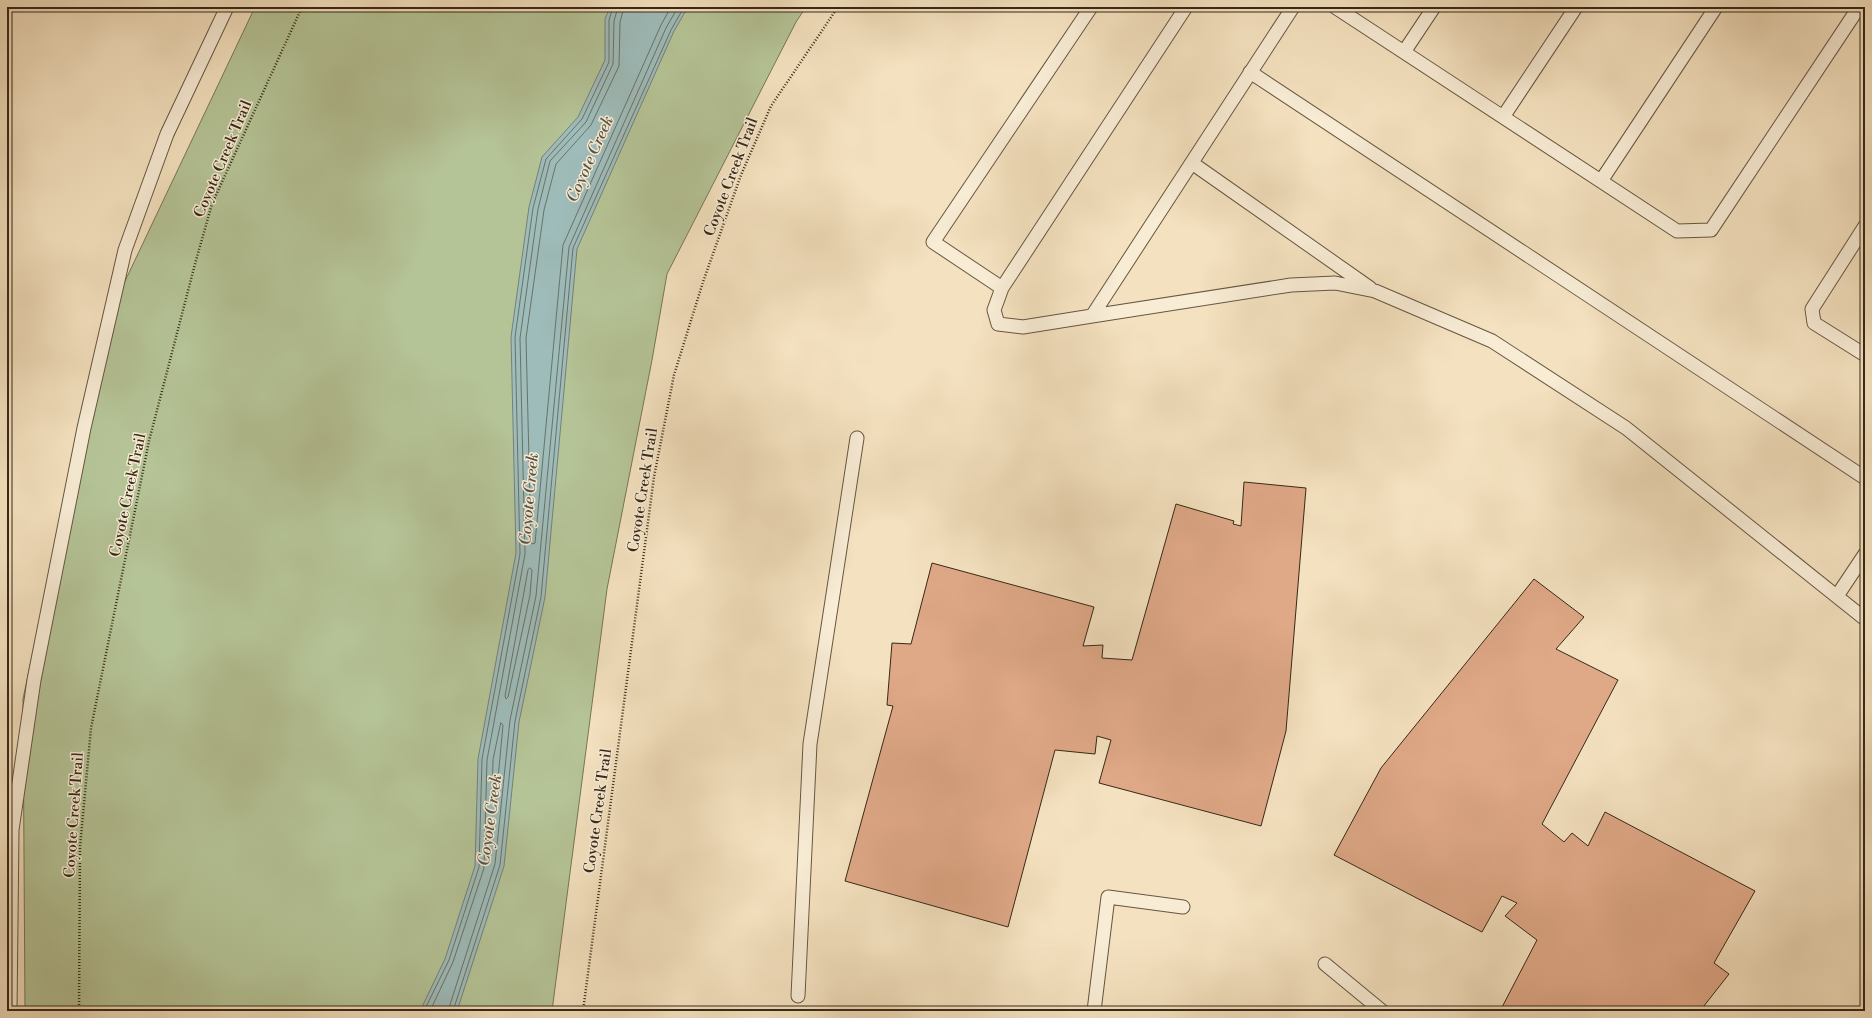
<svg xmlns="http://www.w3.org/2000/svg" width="1872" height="1018" viewBox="0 0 1872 1018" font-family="'Libre Bodoni',serif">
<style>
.green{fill:#b5c497;stroke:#767657}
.water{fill:#9ebcba;stroke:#748179}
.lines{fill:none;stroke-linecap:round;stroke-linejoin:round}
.shore{stroke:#6a7268;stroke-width:1}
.building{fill:#dfa887;stroke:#362817}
.service-casing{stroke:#665641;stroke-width:15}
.path{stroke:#362817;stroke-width:2.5;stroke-dasharray:1 2;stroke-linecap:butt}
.service{stroke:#f8ecd5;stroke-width:13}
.labels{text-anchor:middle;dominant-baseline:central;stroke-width:3;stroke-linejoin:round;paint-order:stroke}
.street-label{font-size:15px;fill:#362817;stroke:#f8ecd5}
.water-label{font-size:16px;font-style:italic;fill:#555448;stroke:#f8ecd5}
</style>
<rect width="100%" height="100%" fill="#f4e1bf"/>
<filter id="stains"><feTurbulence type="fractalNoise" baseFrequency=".005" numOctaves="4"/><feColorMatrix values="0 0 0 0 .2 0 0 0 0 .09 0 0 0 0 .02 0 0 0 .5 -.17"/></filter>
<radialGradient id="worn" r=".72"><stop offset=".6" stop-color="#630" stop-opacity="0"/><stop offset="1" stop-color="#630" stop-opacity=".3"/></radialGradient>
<path class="green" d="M 255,7 L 806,7 L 796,22 L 667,274 L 652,360 L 607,589 L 552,1011 L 25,1011 L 23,699 L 99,336 Z"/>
<path class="water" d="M 610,7 L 688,7 L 674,31 L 577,249 L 545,597 L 519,722 L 504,866 L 457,1011 L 420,1011 L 445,959 L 475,866 L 478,759 L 516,553 L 511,337 L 529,207 L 542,157 L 578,117 L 605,60 L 605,19 Z"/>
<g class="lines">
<path class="shore" d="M 624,7 L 620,22 L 619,66 L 591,125 L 556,164 L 544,210 L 526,338 L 531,542 L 532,544 L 535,543 L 563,245 L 661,25 L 671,7
M 530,568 L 532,570 L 530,595 L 508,697 L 506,699 L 505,696 L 528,570 Z
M 501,723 L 503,725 L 496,800 L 494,802 L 492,800 L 493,760 Z
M 424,1011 L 449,960 L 479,867 L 482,759 L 520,554 L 515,337 L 533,208 L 546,159 L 582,119 L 609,62 L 609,20 L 613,7
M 430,1011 L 453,962 L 484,868 L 487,760 L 525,554 L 520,338 L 538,209 L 550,161 L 586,122 L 613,64 L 614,21 L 618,7
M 448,1011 L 495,864 L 510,720 L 536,596 L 569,247 L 666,28 L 678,7
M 453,1011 L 500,865 L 515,721 L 541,597 L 573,248 L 671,30 L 684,7"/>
</g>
<path class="building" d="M 1244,482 L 1306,488 L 1286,731 L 1261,826 L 1099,783 L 1111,740 L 1097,736 L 1095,754 L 1055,750 L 1008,927 L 845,881 L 893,706 L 887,705 L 892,643 L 911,644 L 932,563 L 1094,607 L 1083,646 L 1103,645 L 1102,658 L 1132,660 L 1176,504 L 1234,521 L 1233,524 L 1241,526 Z
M 1534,579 L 1584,617 L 1556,649 L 1618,680 L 1542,824 L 1564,842 L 1572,833 L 1588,846 L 1605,812 L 1755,891 L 1714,963 L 1729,974 L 1700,1011 L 1500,1011 L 1537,940 L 1505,916 L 1517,903 L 1502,896 L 1482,932 L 1334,855 L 1381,768 Z"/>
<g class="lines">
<defs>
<path id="service" d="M 1293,7 L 1092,316 L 1291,285 L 1335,283 L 1375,291 L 1492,341 L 1626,428 L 1865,619
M 1335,7 L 1677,231 L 1711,230 L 1859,7
M 1404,52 L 1434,7
M 1250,72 L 1865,478
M 1503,117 L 1576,7
M 1192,163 L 1370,288
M 1601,181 L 1716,7
M 1865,226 L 1812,309 L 1814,323 L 1865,355
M 1002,288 L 933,242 L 1091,7
M 1092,316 L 1023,327 L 998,324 L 994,310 L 1002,288 L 1186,7
M 1837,596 L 1865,554
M 1325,964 L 1382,1011
M 798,996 L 810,744 L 857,438
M 10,1011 L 12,830 L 34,680 L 84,428 L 125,250 L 167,134 L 227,7
M 1094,1011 L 1108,897 L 1183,907"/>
</defs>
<use href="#service" class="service-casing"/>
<path class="path" d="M 79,1011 L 80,847 L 91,728 L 149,441 L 195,264 L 212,204 L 302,7
M 583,1011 L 654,477 L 674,375 L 703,282 L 741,175 L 771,106 L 838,7"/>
<use href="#service" class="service"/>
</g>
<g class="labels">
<g class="street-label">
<text transform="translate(223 159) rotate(-67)">Coyote Creek Trail</text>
<text transform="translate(731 177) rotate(-69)">Coyote Creek Trail</text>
<text transform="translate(643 490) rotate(-81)">Coyote Creek Trail</text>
<text transform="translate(128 495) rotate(-78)">Coyote Creek Trail</text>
<text transform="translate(598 811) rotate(-82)">Coyote Creek Trail</text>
<text transform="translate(74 815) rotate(-86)">Coyote Creek Trail</text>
</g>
<g class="water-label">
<text transform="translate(590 159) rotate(-66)">Coyote Creek</text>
<text transform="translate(529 499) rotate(-85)">Coyote Creek</text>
<text transform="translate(490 820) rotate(-82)">Coyote Creek</text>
</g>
</g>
<rect width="1872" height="1018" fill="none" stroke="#f4e1bf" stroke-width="24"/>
<rect x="8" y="8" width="1856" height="1002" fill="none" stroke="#362817" stroke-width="2"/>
<rect x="12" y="12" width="1848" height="994" fill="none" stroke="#362817"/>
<rect width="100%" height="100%" filter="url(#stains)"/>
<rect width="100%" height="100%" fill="url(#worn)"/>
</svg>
